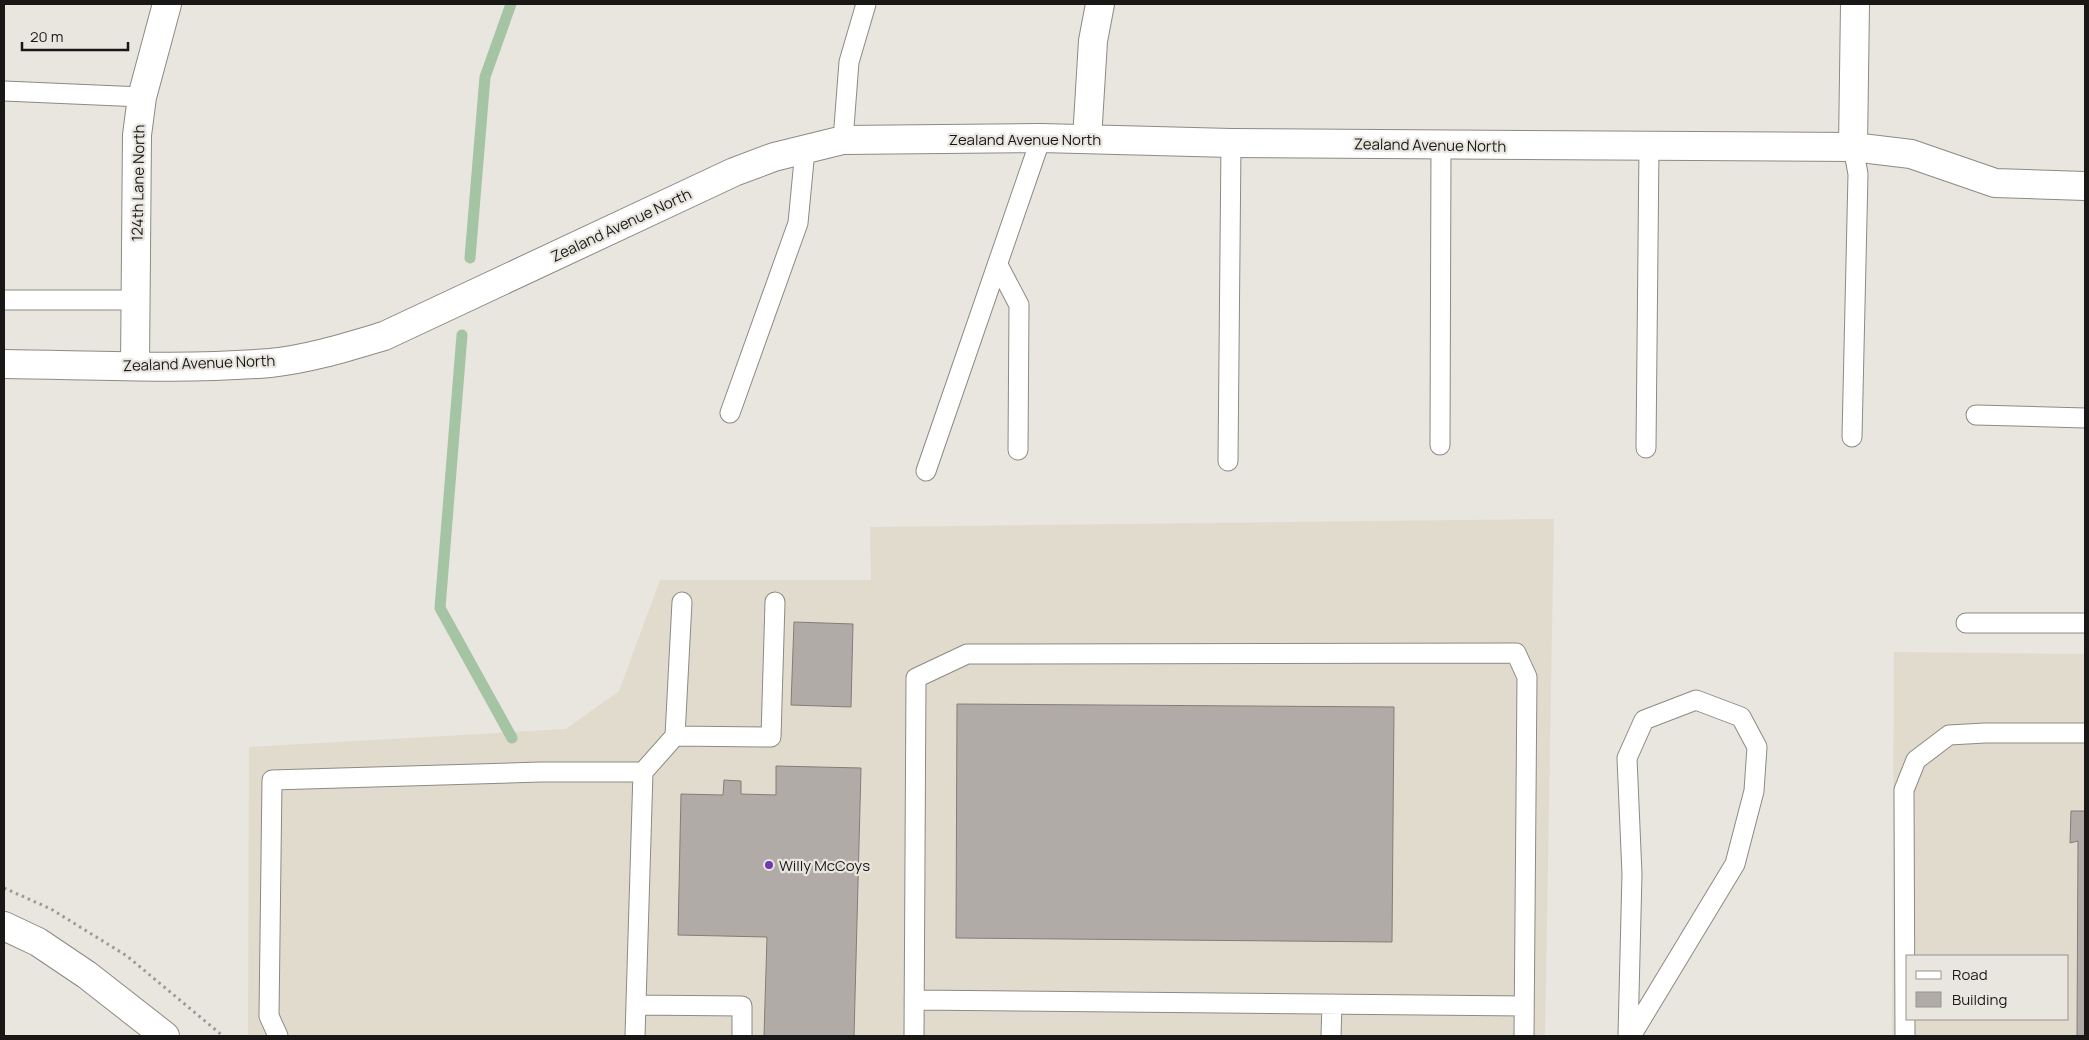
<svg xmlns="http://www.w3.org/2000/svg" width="2089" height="1040" viewBox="0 0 2089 1040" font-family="Manrope,sans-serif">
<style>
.built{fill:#e1dbcd;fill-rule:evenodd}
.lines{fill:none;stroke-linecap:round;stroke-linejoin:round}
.stream{stroke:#a5c4a4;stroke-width:11}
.building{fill:#b1aba7;stroke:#837d79}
.service-casing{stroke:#8d8a84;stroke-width:21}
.minor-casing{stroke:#8d8a84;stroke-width:30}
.tertiary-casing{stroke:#8d8a84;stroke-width:30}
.path{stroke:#9c9994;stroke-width:3;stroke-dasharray:2.5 4;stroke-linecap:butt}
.service{stroke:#fff;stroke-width:19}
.minor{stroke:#fff;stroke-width:28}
.tertiary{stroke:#fff;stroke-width:28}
.poi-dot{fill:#6e38af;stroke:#e9e6df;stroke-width:2}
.labels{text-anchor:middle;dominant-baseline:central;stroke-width:4.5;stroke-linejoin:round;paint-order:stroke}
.street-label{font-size:15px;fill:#191816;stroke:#e9e6df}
.poi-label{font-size:15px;fill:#191816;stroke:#e9e6df;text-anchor:start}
</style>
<rect width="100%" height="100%" fill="#e9e6df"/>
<path class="built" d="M 1554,519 L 1545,1036 L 248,1036 L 249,747 L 566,729 L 619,691 L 660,580 L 871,580 L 870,527 Z
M 1894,652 L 2085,654 L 2085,1036 L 1892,1036 ZM 1908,956 L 2068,956 L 2068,1019 L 1908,1019 Z"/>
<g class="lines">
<path class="stream" d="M 470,258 L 485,77 L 511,4
M 462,335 L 440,608 L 512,738"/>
</g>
<path class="building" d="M 794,622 L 853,624 L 851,707 L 791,705 Z
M 957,704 L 1394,707 L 1392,942 L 956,938 Z
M 776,766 L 861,768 L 854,1036 L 764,1036 L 767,937 L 678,935 L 681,794 L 723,795 L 724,780 L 741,781 L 741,794 L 776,795 Z
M 2071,811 L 2085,811 L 2085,1036 L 2077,1036 L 2078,841 L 2070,843 Z"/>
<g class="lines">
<defs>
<path id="service" d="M 4,91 L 142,97
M 843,140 L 849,62 L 866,4
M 998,265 L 1019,305 L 1018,450
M 4,300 L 136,300
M 730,413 L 798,223 L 805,150
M 1976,415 L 2085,418
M 1852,437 L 1858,174 L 1853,147
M 1440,445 L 1441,145
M 1646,448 L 1649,146
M 1228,461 L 1231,143
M 926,471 L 1041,138
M 1966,623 L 2085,623
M 675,736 L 682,602
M 643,772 L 675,736 L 771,737 L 775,602
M 914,1000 L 1524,1006
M 636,1005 L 742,1006 L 742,1036
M 278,1036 L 269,1016 L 272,780 L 541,772 L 643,772 L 635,1036
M 914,1036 L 916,678 L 967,654 L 1516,653 L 1527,677 L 1524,1036
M 1331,1036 L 1332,1004
M 1628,1036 L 1632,874 L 1627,758 L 1644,720 L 1696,700 L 1741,717 L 1757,747 L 1754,791 L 1735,864 L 1631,1036
M 1905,1036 L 1904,790 L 1916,760 L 1949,735 L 1985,733 L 2085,733"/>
<path id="minor" d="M 1087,139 L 1093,41 L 1100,4
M 1853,147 L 1855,4
M 4,364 C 92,365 182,370 270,363 C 309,359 347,347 384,336 L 734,172 L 774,157 L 843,140 L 1041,138 L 1231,143 L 1853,147 L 1911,154 L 1995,183 L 2085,186
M 135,366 L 137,135 L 142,97 L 167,4"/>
<path id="tertiary" d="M 4,926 L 38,942 L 87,975 L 165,1036"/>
</defs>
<use href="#service" class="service-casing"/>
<use href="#minor" class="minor-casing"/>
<use href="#tertiary" class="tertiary-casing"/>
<path class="path" d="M 4,888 L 51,909 L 127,956 L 223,1036"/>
<use href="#service" class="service"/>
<use href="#minor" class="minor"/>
<use href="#tertiary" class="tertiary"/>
</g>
<circle class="poi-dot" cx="769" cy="865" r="5"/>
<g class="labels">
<g class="street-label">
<text x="1025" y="139">Zealand Avenue North</text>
<text transform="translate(1430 145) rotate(1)">Zealand Avenue North</text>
<text transform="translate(138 183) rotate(-89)">124th Lane North</text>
<text transform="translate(621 225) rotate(-25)">Zealand Avenue North</text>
<text transform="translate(199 363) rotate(-2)">Zealand Avenue North</text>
</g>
<g class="poi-label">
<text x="779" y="865">Willy McCoys</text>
</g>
</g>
<rect width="2089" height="1040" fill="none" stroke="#191816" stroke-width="10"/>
<rect x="1906" y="955" width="162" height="65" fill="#e9e6df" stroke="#96948f"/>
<rect x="1916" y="971" width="25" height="8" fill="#ffffff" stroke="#96948f"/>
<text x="1952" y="980" font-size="15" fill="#191816">Road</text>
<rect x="1916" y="992" width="25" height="15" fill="#b1aba7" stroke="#96948f"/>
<text x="1952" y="1005" font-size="15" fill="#191816">Building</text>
<path d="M22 42v8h106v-8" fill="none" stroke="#191816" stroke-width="2.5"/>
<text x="30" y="42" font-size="15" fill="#191816" stroke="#e9e6df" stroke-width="4" paint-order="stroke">20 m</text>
</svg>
